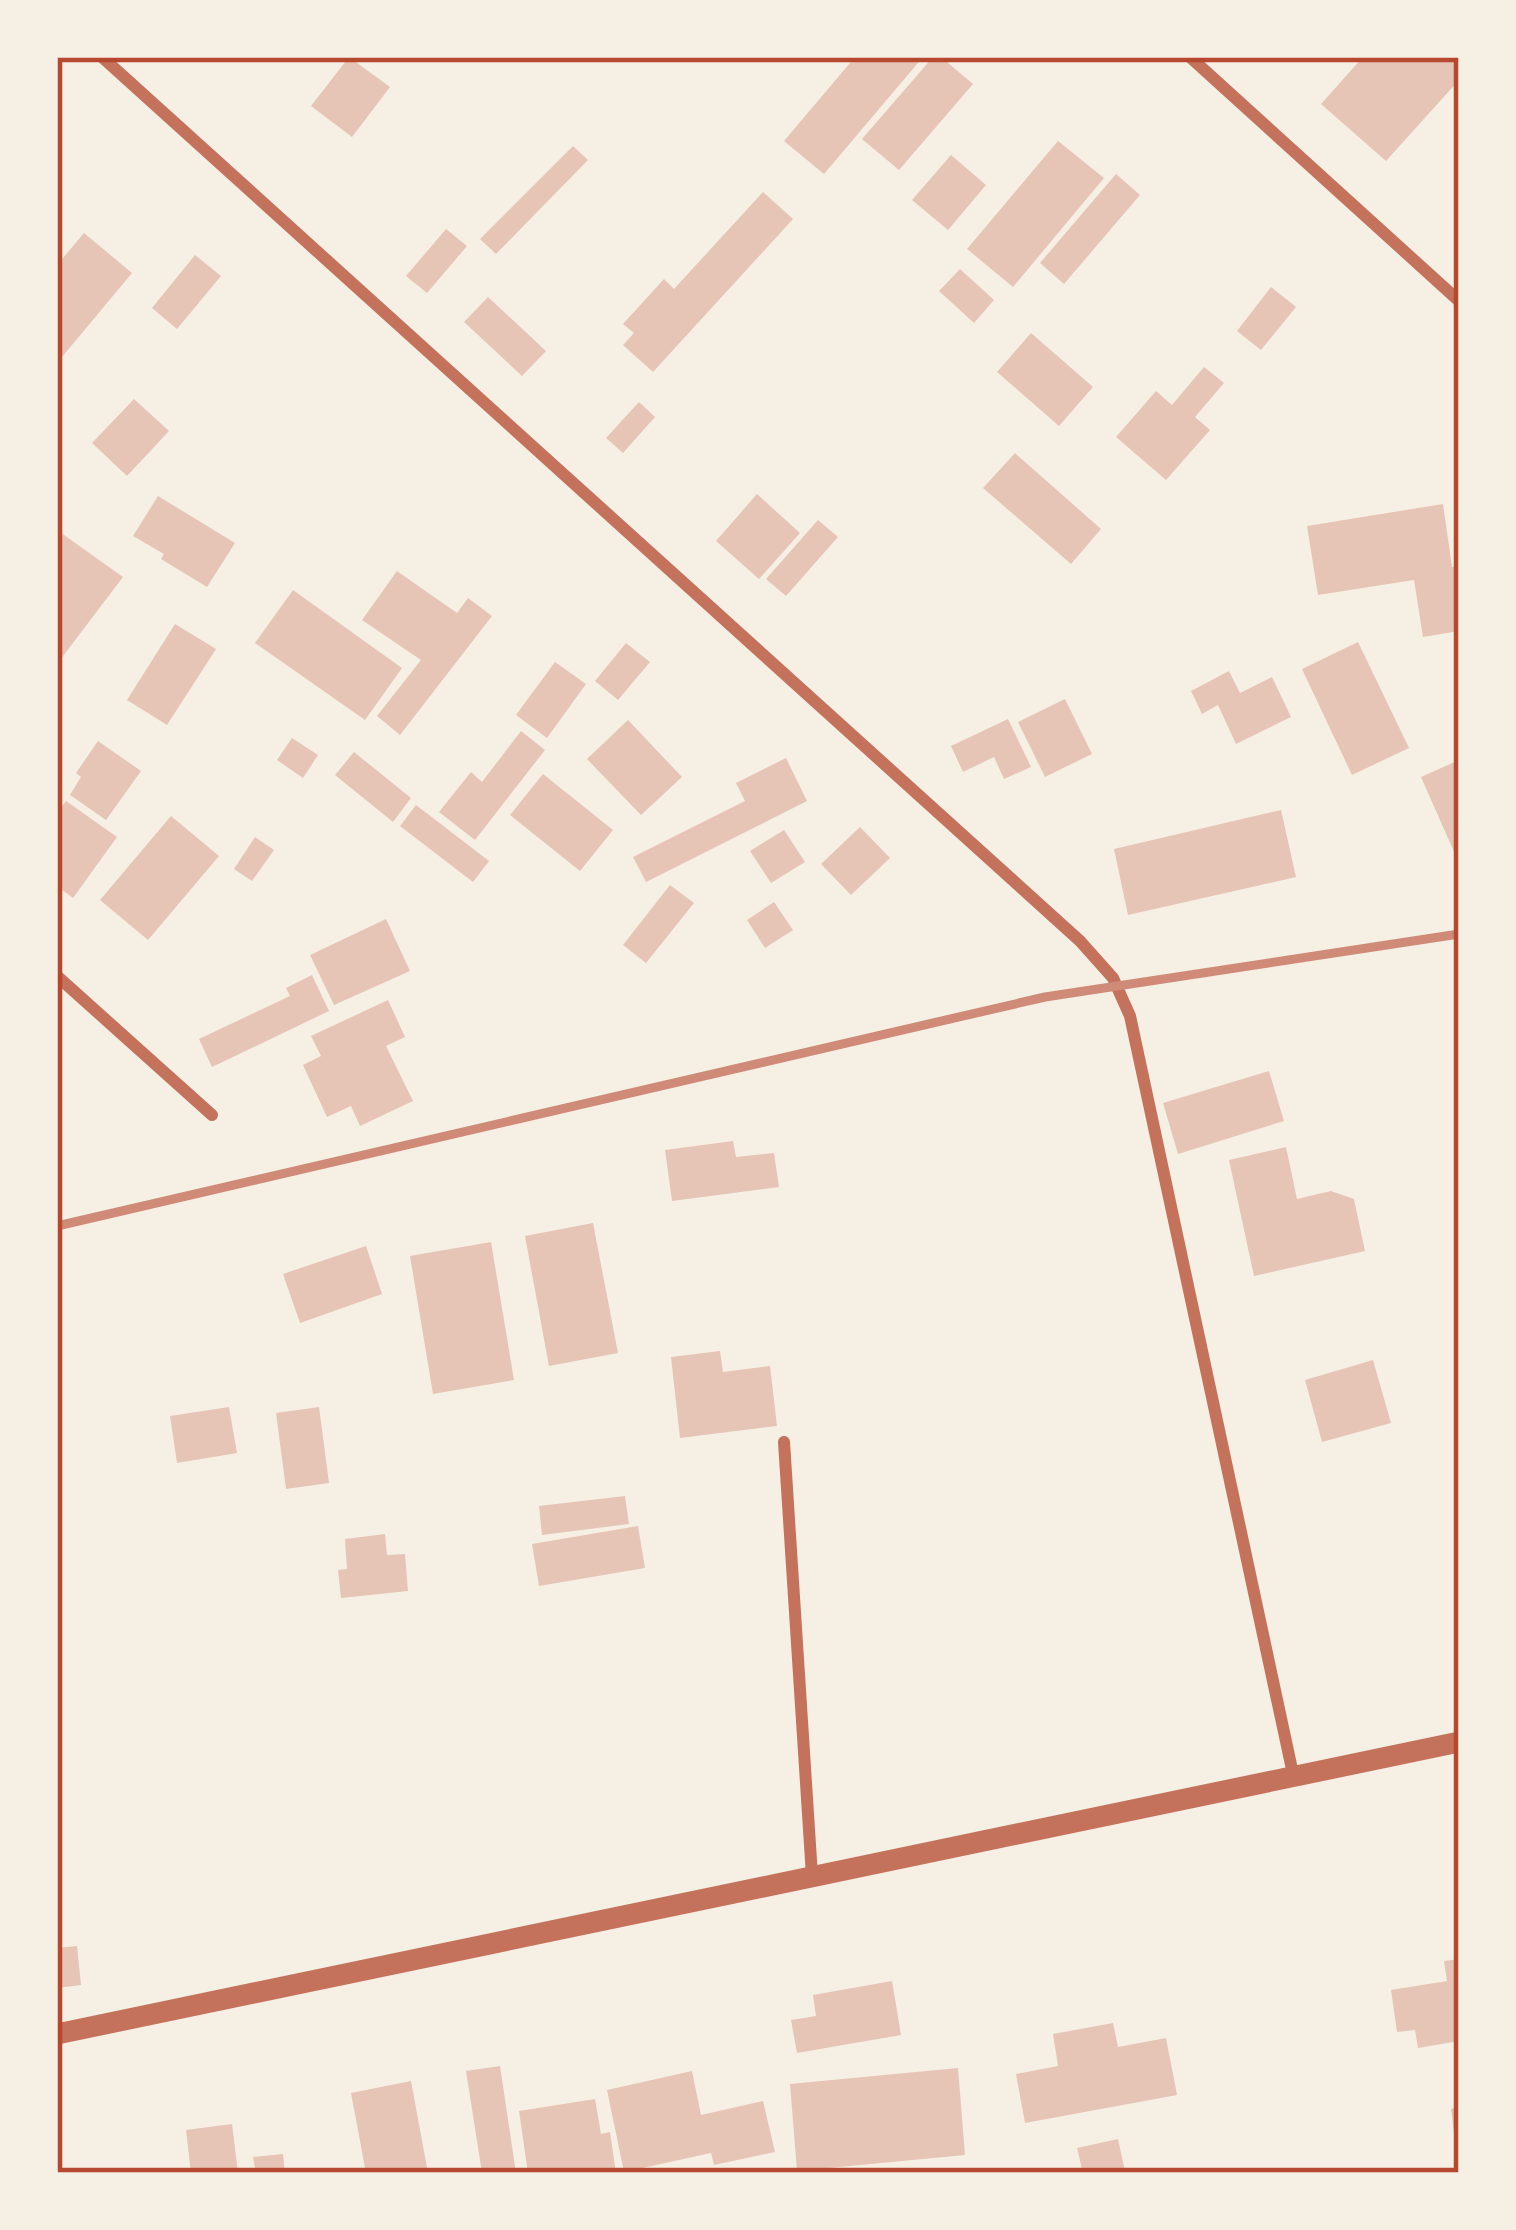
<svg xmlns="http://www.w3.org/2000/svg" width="1516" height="2230" viewBox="0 0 1516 2230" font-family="'Sofia Sans Condensed',sans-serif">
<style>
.building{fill:#e6c5b7}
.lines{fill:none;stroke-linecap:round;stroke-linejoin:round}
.minor{stroke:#c5725c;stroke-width:12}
.tertiary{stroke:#c5725c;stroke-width:21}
.rail{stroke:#cf8b77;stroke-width:9}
.neatline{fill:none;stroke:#b5482f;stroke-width:4.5}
</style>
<rect width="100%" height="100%" fill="#f6efe4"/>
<path class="building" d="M 349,57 L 390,87 L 352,137 L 311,106 Z
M 855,57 L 923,57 L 824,174 L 784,141 Z
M 933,57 L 941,57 L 973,84 L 899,170 L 862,139 Z
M 1363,57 L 1459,57 L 1459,80 L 1386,161 L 1321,104 Z
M 1058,141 L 1104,178 L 1013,287 L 967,249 Z
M 573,146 L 588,160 L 496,254 L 480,239 Z
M 951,155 L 986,185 L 948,230 L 912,200 Z
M 1116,174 L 1140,195 L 1064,284 L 1040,263 Z
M 763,192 L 793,219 L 653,372 L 623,345 L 634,333 L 623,324 L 664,279 L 674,289 Z
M 446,229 L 467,246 L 427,293 L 406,276 Z
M 84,233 L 132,273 L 57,363 L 57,265 Z
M 195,255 L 221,276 L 177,329 L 152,308 Z
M 960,269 L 994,300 L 974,323 L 939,291 Z
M 1271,287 L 1296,307 L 1261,350 L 1237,331 Z
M 488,297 L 546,351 L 522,376 L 464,322 Z
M 1031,333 L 1093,387 L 1059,426 L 997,372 Z
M 1204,367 L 1224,383 L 1195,417 L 1210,430 L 1166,480 L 1116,437 L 1156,391 L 1172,405 Z
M 134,399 L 169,431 L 127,476 L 92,443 Z
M 639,402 L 655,417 L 623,453 L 606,438 Z
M 1015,453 L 1101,529 L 1071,564 L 983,488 Z
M 757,494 L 800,533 L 759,579 L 716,541 Z
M 158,496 L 235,543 L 207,587 L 161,559 L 164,554 L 133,536 Z
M 1443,504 L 1452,567 L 1459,566 L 1459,631 L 1423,637 L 1414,580 L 1318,595 L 1307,526 Z
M 818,520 L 838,537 L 786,596 L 766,579 Z
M 57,530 L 123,577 L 57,664 Z
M 397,571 L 457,613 L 468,598 L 492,616 L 400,735 L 377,716 L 421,660 L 362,620 Z
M 293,590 L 402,668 L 365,720 L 255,643 Z
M 175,624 L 216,649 L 167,725 L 127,700 Z
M 1358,642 L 1409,748 L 1352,775 L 1302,669 Z
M 626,643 L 650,662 L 618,700 L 595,681 Z
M 555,662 L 586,684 L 547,738 L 516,715 Z
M 1229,671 L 1240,693 L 1272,677 L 1291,717 L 1236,744 L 1218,705 L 1202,714 L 1191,691 Z
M 1065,699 L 1092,754 L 1045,777 L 1018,722 Z
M 1008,719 L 1031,767 L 1004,779 L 994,757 L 963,772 L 951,746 Z
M 628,720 L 682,777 L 641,815 L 587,759 Z
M 521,731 L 545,750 L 475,840 L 439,812 L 471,772 L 482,782 Z
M 292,738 L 318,755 L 303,778 L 277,760 Z
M 98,741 L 141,771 L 106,820 L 70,795 L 81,777 L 76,773 Z
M 354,752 L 411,798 L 393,822 L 335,775 Z
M 786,758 L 807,801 L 646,882 L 633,857 L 745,801 L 736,783 Z
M 1459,760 L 1459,852 L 1455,854 L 1421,777 Z
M 543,774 L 613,830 L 580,871 L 510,815 Z
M 66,801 L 117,837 L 73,898 L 57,886 L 57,813 Z
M 416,805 L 489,861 L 473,882 L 400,826 Z
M 1281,810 L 1296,877 L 1128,915 L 1114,849 Z
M 171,816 L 219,856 L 148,940 L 100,900 Z
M 860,827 L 890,858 L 851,895 L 821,864 Z
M 784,830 L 805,862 L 771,883 L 750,851 Z
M 255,837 L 274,850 L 252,881 L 234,869 Z
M 670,885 L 694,903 L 646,963 L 623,945 Z
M 774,902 L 793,930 L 765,948 L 747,920 Z
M 386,919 L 410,971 L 334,1005 L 310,955 Z
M 312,975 L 329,1011 L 212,1067 L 199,1039 L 290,996 L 286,988 Z
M 388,1000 L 405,1037 L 386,1046 L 413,1101 L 360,1126 L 351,1106 L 327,1117 L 303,1065 L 321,1056 L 311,1036 Z
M 1269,1071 L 1284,1121 L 1178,1154 L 1163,1103 Z
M 733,1141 L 736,1157 L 774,1153 L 779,1187 L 672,1201 L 665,1150 Z
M 1286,1147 L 1297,1199 L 1331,1191 L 1354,1199 L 1365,1251 L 1254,1276 L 1229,1160 Z
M 593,1223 L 618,1353 L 549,1366 L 525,1236 Z
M 491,1242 L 514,1380 L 433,1394 L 410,1256 Z
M 366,1246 L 382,1294 L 300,1323 L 283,1274 Z
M 720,1351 L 723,1372 L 770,1366 L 777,1426 L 680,1438 L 671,1357 Z
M 1373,1360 L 1391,1423 L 1322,1442 L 1305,1380 Z
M 229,1407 L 237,1453 L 177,1463 L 170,1416 Z
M 319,1407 L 329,1483 L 286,1489 L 276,1413 Z
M 625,1496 L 629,1524 L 542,1535 L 539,1506 Z
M 638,1526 L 645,1568 L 539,1586 L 532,1544 Z
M 385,1534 L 387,1555 L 405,1554 L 408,1591 L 341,1598 L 338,1570 L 347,1569 L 345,1539 Z
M 77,1946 L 81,1985 L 57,1988 L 57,1948 Z
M 1459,1959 L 1459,2041 L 1418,2048 L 1415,2030 L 1397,2032 L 1391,1990 L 1447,1981 L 1444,1961 Z
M 892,1981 L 901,2035 L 797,2053 L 791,2020 L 816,2016 L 813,1995 Z
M 1113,2023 L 1118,2047 L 1166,2038 L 1177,2095 L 1025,2123 L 1016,2074 L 1058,2066 L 1053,2034 Z
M 500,2066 L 516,2173 L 482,2173 L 466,2071 Z
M 958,2068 L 965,2155 L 797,2171 L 790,2084 Z
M 692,2071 L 701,2115 L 763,2101 L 775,2152 L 714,2165 L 711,2153 L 624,2172 L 607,2090 Z
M 411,2081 L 428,2173 L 366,2173 L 351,2093 Z
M 595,2099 L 601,2134 L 610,2132 L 616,2173 L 528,2173 L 519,2111 Z
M 1459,2106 L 1459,2148 L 1456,2149 L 1451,2109 Z
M 232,2124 L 238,2173 L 191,2173 L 186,2130 Z
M 1118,2139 L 1125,2171 L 1083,2173 L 1077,2148 Z
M 283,2154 L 285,2173 L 256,2173 L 253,2157 Z"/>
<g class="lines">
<path class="minor" d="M 102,57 L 1080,941 L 1113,978 L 1130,1016 L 1293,1774
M 1190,57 L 1459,301
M 57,976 L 212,1115
M 784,1442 L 812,1876"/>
<path class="tertiary" d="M 57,2034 L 1459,1742"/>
<path class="rail" d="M 57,1226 L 1045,997 L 1459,934"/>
</g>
<rect width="1516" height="2230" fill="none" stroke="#f6efe4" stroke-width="120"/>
<rect x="60" y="60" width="1396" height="2110" class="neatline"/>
</svg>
